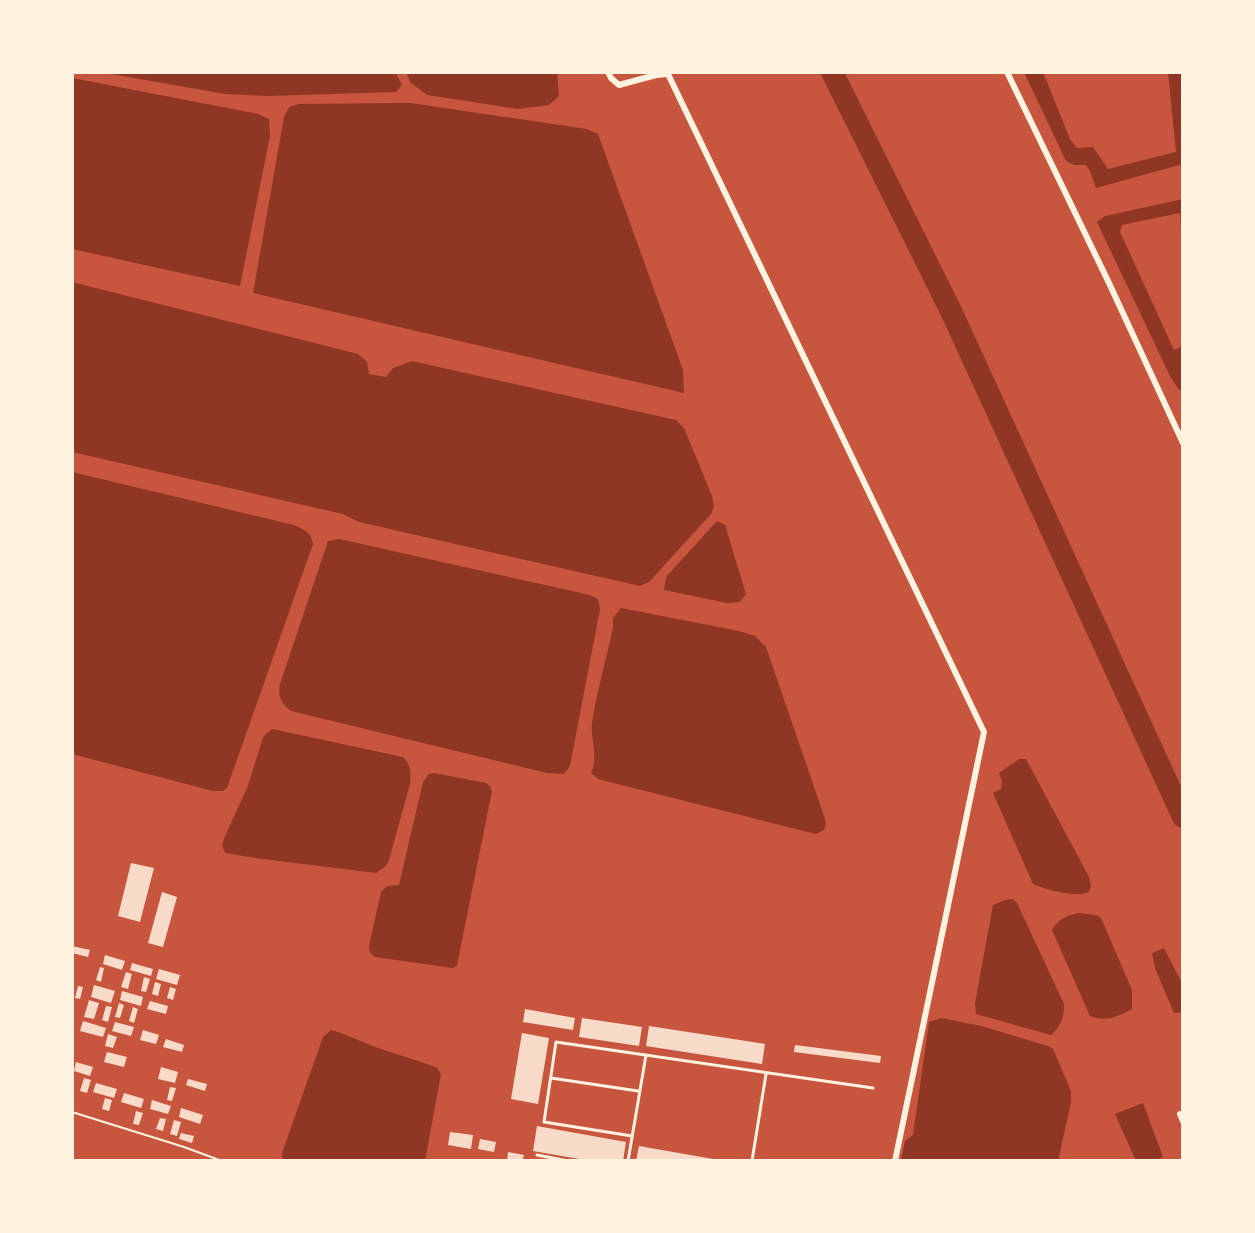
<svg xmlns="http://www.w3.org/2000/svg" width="1255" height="1233" viewBox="0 0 1255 1233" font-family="'Sofia Sans Condensed',sans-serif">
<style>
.water{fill:#8f3625}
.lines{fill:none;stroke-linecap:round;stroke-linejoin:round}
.river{stroke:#8f3625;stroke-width:22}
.building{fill:#f7dbc8}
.path{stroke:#fff3e0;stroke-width:2}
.service{stroke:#fff3e0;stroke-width:3}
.minor{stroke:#fff3e0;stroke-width:6}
</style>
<rect width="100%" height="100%" fill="#c8553d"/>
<path class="water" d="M 100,72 L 395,72 L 402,85 L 396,92 L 268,96 L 225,94 Z
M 406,72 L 557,72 L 559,96 L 549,105 L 518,109 L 427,95 L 411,83 Z
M 1024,72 L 1043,72 L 1070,139 L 1077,148 L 1093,147 L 1108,169 L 1176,152 L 1168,72 L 1183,72 L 1183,164 L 1096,188 L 1090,171 L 1086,165 L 1074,165 L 1066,161 Z
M 72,78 L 258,114 L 269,119 L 270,136 L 240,286 L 72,249 Z
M 391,103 L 411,103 L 587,129 L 598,134 L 683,370 L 684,393 L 253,293 L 284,117 L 289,107 L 299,104 Z
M 1183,199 L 1183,258 L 1180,213 L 1122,225 L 1120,232 L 1174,350 L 1183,346 L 1183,389 L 1179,390 L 1170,376 L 1097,222 L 1105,216 Z
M 72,282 L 358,354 L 367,362 L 369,374 L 386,377 L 393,368 L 412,361 L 676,420 L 684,428 L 712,496 L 714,506 L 711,514 L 649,582 L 640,586 L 359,522 L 343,514 L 72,452 Z
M 72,472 L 294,525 C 305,530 311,532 313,544 L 227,788 L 223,791 L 213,791 L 72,754 Z
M 717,521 L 725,525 L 746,594 L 740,602 L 727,603 L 664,590 L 666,577 Z
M 339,539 L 590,595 L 598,599 L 600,609 L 570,766 L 564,774 L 547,773 L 291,711 C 280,702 278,697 280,684 L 328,541 Z
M 621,608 L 739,631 L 755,636 L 766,647 L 824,816 L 826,823 L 824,830 L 816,834 L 598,779 L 591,773 C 599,756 590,740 592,723 C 597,691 606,659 613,628 L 613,618 Z
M 272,729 L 403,757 C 411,764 411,773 410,784 L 389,860 L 386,866 L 376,873 L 255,858 L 225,853 L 222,845 L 225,836 L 248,786 L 263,737 Z
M 1019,759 L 1026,759 L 1089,877 L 1091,886 L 1089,892 C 1075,898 1047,890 1033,884 L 993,793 L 1001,789 L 1002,782 L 999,773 Z
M 434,773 L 486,783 L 490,786 L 492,791 L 457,965 L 453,968 L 375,957 L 370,953 L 369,946 L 381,892 L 387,886 L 399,885 L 423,782 L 429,774 Z
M 1013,899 L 1017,903 L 1064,1004 C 1064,1017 1061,1027 1051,1035 L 976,1014 L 975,1003 L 993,905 L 1005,900 Z
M 1079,913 L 1097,915 L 1101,918 L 1132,990 L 1132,1009 C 1118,1017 1106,1022 1090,1016 L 1052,930 C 1058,919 1068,915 1079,913 Z
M 1164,948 L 1183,985 L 1183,1012 L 1174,1013 L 1155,968 L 1152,953 Z
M 941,1018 L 981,1026 L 1048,1046 L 1053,1049 L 1071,1091 L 1071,1102 L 1058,1161 L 901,1161 L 905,1141 L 913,1135 L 929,1022 Z
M 331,1030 L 341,1033 L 378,1048 L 436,1067 L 441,1074 L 425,1161 L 283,1161 L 282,1153 L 323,1037 Z
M 1143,1103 L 1163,1157 L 1155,1161 L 1136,1161 L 1115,1114 Z"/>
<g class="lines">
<path class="river" d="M 832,72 L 951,311 L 1183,817"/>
</g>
<path class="building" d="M 131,863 L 154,868 L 140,922 L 118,916 Z
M 162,892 L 177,897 L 163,947 L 148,943 Z
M 72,946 L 90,950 L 88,957 L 72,953 Z
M 105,955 L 125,961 L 122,970 L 103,964 Z
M 132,963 L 153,969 L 151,976 L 130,970 Z
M 100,967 L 104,968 L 101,982 L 96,980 Z
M 159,969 L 180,975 L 177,985 L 156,979 Z
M 126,972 L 132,974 L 128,989 L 121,987 Z
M 144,977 L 150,979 L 146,992 L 141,991 Z
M 155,982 L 161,984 L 158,996 L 152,994 Z
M 94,985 L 115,991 L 111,1003 L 91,997 Z
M 78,986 L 83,987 L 80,999 L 75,998 Z
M 170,987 L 176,989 L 173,1000 L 167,998 Z
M 122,991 L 143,997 L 141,1006 L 120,1000 Z
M 89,1000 L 99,1003 L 94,1019 L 84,1017 Z
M 150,1001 L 168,1006 L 166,1014 L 147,1009 Z
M 119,1003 L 124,1005 L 120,1018 L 115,1017 Z
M 106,1006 L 112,1007 L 108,1022 L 102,1020 Z
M 133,1007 L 138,1009 L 134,1023 L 129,1021 Z
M 525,1009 L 575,1018 L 573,1030 L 523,1022 Z
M 582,1018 L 642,1027 L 639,1046 L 579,1037 Z
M 83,1021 L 106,1028 L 103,1037 L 80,1031 Z
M 115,1022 L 134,1027 L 131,1036 L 112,1031 Z
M 649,1026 L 765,1044 L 762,1064 L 646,1046 Z
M 143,1030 L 159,1035 L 156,1044 L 140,1040 Z
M 522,1033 L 549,1038 L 538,1104 L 511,1099 Z
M 108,1034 L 117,1037 L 113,1048 L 105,1046 Z
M 166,1039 L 184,1045 L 182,1052 L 163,1047 Z
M 795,1045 L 881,1056 L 880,1063 L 794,1052 Z
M 107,1052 L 127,1057 L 124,1067 L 104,1062 Z
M 76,1062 L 93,1067 L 90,1076 L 74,1071 Z
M 161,1067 L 178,1072 L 175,1083 L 158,1079 Z
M 84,1078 L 91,1080 L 87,1093 L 80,1091 Z
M 188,1079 L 207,1084 L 205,1091 L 186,1085 Z
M 96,1083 L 117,1089 L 114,1098 L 93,1092 Z
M 170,1087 L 176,1088 L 172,1101 L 167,1100 Z
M 124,1093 L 144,1099 L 141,1108 L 121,1102 Z
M 105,1098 L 112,1100 L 109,1111 L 102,1109 Z
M 152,1100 L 171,1106 L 168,1114 L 150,1109 Z
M 181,1108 L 203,1115 L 200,1124 L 179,1117 Z
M 136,1111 L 143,1113 L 139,1125 L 133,1124 Z
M 160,1118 L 166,1119 L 163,1131 L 156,1129 Z
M 174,1120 L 181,1122 L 177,1136 L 170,1134 Z
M 537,1126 L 626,1142 L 623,1161 L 591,1161 L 533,1151 Z
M 450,1132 L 473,1135 L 471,1149 L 448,1145 Z
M 181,1133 L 194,1136 L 192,1143 L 179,1139 Z
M 480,1139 L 496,1142 L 494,1152 L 478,1149 Z
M 639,1146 L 713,1159 L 713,1161 L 636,1161 Z
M 508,1152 L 524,1155 L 522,1161 L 507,1161 Z"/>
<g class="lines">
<path class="path" d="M 72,1112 L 184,1147 L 222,1161"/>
<path class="service" d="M 551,1078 L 638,1091
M 632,1136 L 544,1122 L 556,1042 L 873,1088
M 537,1155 L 568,1161
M 628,1161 L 646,1055
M 752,1161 L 766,1074"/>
<path class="minor" d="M 608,72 L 611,78 L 619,85 L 656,75 L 668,74 L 984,732 L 895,1161
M 1007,72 L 1109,283 L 1183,443
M 1180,1114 L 1183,1121"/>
</g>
<rect width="1255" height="1233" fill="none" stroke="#fff3e0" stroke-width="148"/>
</svg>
